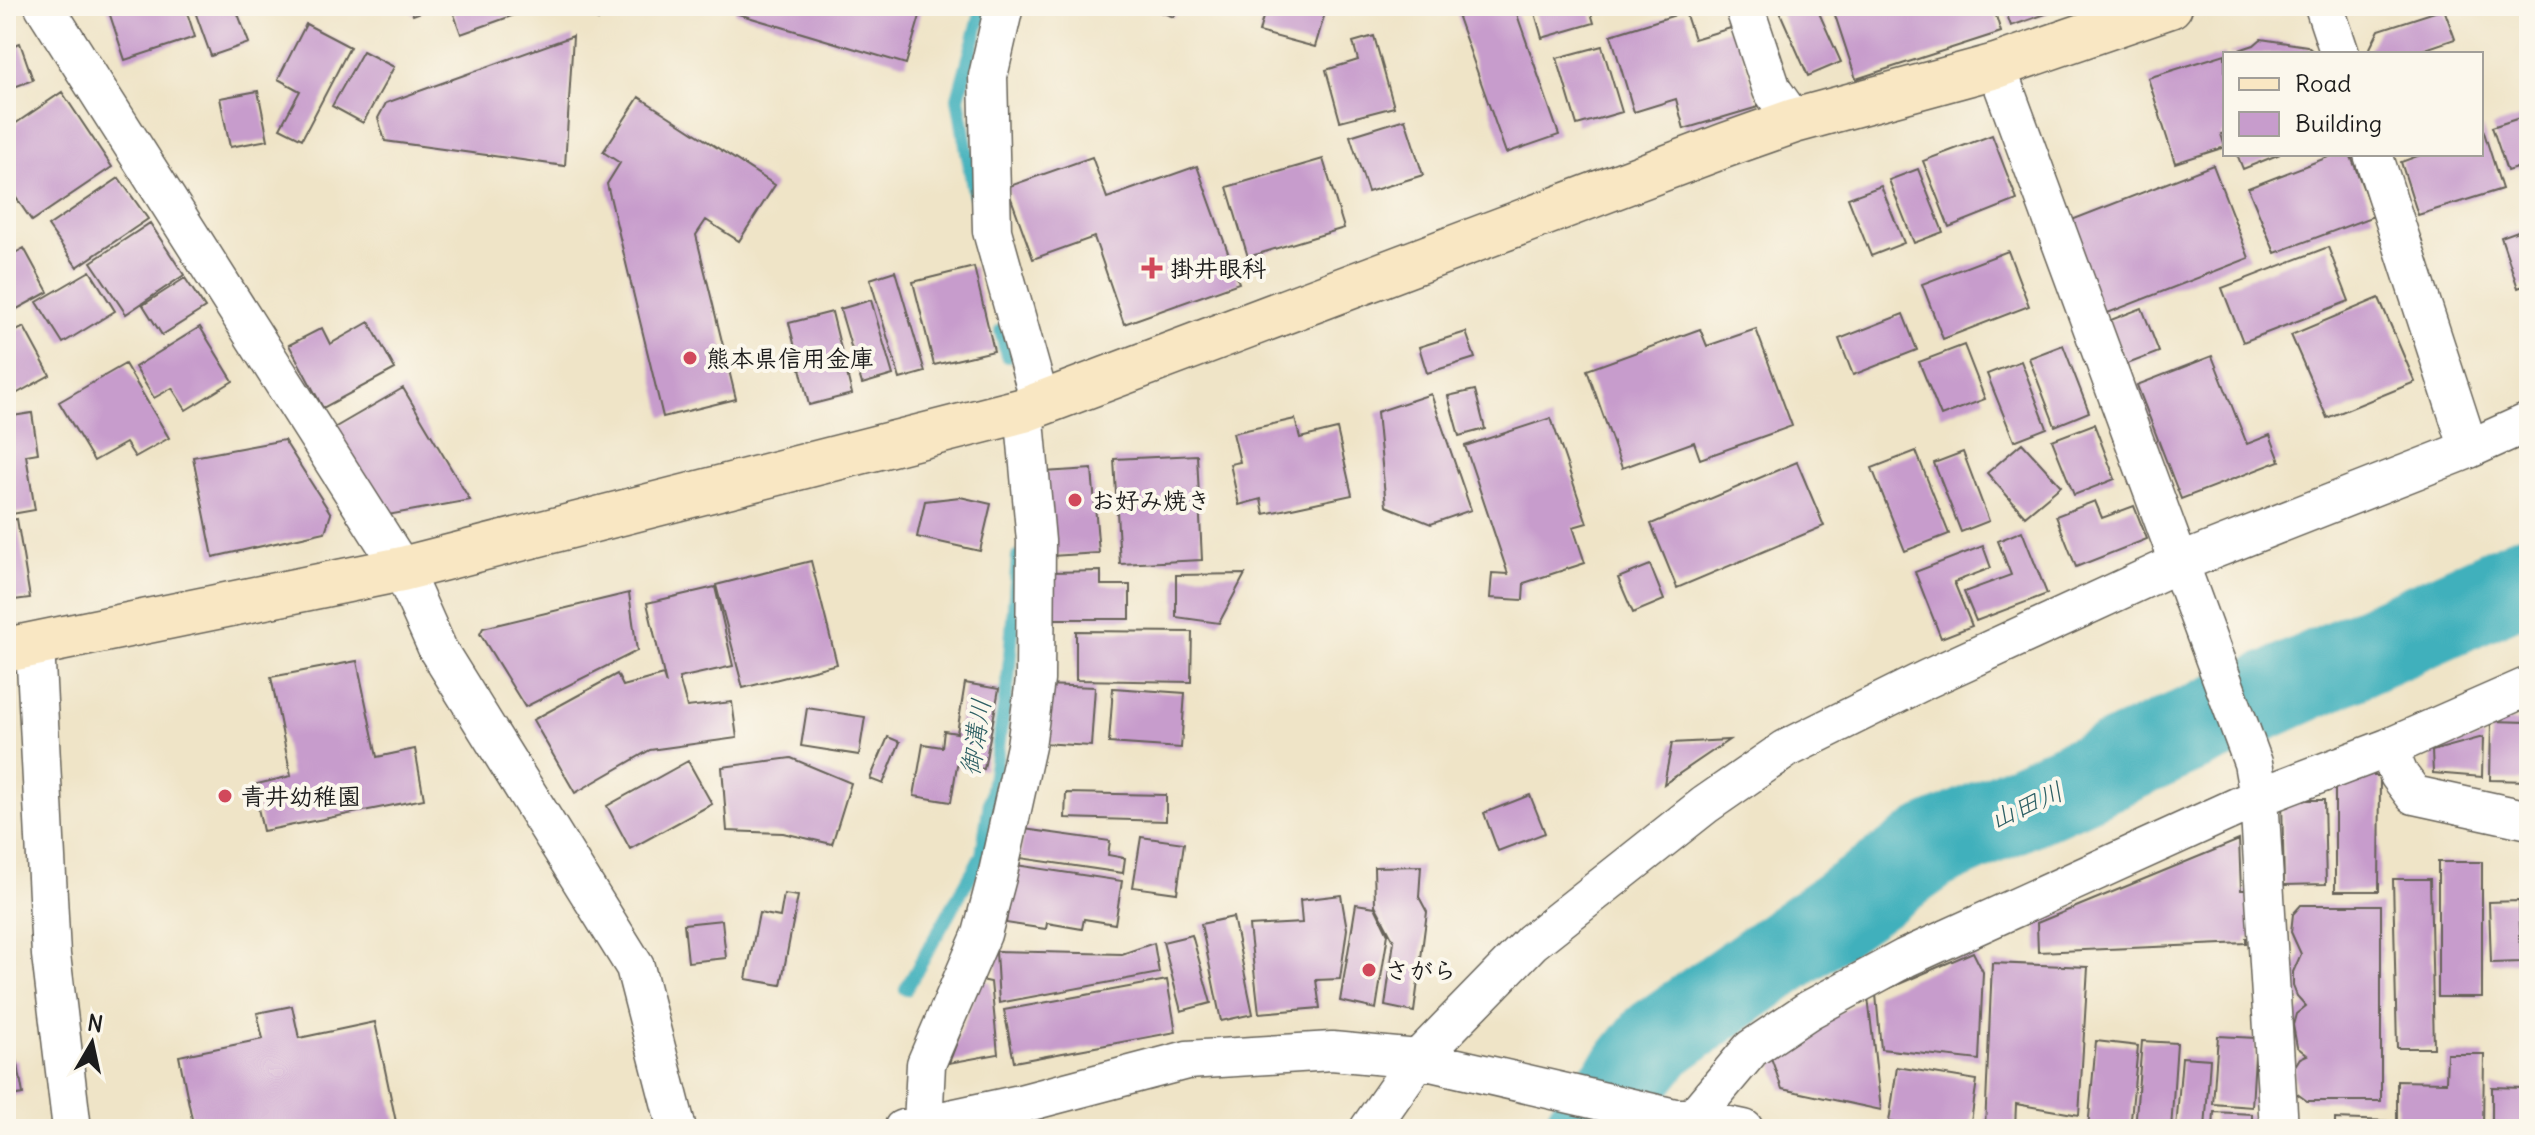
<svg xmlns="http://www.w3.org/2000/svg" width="2535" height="1135" viewBox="0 0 2535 1135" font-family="Delius,'Klee One',sans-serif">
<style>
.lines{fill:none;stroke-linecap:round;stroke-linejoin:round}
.stream{stroke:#41b0bc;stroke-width:14}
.river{stroke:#41b0bc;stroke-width:86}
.building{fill:#c79ccc}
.street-casing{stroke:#666258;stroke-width:41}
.secondary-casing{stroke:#666258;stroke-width:47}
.street{stroke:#fff;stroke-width:38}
.secondary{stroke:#f9e7c3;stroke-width:44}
.poi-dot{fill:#d1495b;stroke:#fbf7ec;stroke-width:3}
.labels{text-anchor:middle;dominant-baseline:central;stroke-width:8;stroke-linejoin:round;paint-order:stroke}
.poi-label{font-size:24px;font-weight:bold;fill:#1c1c1c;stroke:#fbf7ec;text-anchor:start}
.water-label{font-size:26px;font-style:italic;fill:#2d5f64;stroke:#fbf7ec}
</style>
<rect width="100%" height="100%" fill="#fbf7ec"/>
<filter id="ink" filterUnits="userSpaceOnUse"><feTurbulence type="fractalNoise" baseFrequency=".0125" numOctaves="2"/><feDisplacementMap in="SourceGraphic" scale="16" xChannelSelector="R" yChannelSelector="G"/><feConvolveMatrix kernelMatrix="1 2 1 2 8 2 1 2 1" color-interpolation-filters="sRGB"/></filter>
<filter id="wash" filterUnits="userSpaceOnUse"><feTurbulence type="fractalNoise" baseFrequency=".006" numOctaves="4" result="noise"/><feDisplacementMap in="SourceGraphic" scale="32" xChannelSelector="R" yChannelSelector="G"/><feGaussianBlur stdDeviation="1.8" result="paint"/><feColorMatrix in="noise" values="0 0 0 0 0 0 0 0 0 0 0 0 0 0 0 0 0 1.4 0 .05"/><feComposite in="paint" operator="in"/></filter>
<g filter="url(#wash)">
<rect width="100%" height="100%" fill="#efe4c7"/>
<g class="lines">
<path class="stream" d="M 974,193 L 958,98 L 983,6
M 1001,331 L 1007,356
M 906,989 L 982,855 L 1008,681 L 1018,557"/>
<path class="river" d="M 1587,1129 L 1658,1040 L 1930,848 L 2529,577"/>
</g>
<g id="blocks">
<path class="building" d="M 107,6 L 185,6 L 195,37 L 125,60 Z
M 193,6 L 235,6 L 249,43 L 211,56 Z
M 409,6 L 437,6 L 413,15 Z
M 451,6 L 518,6 L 520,13 L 461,34 Z
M 569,6 L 605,6 L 598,20 Z
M 737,6 L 913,6 L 922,9 L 906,64 L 735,13 Z
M 1144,6 L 1178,6 L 1174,17 Z
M 1266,6 L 1327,6 L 1315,47 L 1259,32 Z
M 1454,6 L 1514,6 L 1559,135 L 1506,153 Z
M 1533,6 L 1589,6 L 1594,23 L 1542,38 Z
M 1777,6 L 1816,6 L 1841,62 L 1808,76 Z
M 1832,6 L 1993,6 L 2001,32 L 1856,79 Z
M 2004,6 L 2046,6 L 2049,13 L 2011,26 Z
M 2444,9 L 2455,39 L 2411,54 L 2367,54 L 2379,30 Z
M 1685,12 L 1694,39 L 1734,27 L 1758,107 L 1684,129 L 1676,99 L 1634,112 L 1611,35 Z
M 306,24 L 350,47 L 302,139 L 280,128 L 300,91 L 278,79 Z
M 573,36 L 565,166 L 385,141 L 378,118 L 386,103 Z
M 1374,36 L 1394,107 L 1340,121 L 1326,70 L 1358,60 L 1353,42 Z
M 2261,39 L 2307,46 L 2316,54 L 2227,54 L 2254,45 Z
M 20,43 L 33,80 L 6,90 L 6,48 Z
M 1602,46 L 1622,112 L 1577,125 L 1557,58 Z
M 363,51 L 394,67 L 363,123 L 332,106 Z
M 2225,54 L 2225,133 L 2221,134 L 2225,147 L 2175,163 L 2148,78 Z
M 258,91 L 268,140 L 230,147 L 220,98 Z
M 62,92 L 112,167 L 32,221 L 6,183 L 6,130 Z
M 639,97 L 775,185 L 739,241 L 706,220 L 696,235 L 736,399 L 663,417 L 607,184 L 620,163 L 603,152 Z
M 2529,115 L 2529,164 L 2507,171 L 2492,127 Z
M 1405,119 L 1423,175 L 1368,192 L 1350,136 Z
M 2482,126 L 2502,189 L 2418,215 L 2401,162 L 2423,154 L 2481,154 Z
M 1992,135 L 2017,200 L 1949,227 L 1923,161 Z
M 2237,154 L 2280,154 L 2243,169 Z
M 2336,154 L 2350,154 L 2374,216 L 2275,253 L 2248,188 Z
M 1092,157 L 1107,198 L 1197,166 L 1239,283 L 1124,324 L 1094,237 L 1033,259 L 1007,187 Z
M 1323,159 L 1344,228 L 1248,257 L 1227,187 Z
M 2213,165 L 2249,258 L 2100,316 L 2064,223 Z
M 1918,169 L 1943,232 L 1914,243 L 1889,180 Z
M 119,178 L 148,219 L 77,267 L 48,226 Z
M 1881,186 L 1904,243 L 1871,256 L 1848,198 Z
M 150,223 L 184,275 L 126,314 L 91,262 Z
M 2529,227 L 2529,284 L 2518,288 L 2501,237 Z
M 2328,247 L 2349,301 L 2243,342 L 2222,288 Z
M 24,248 L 48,292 L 6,315 L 6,258 Z
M 2008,251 L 2029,306 L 1943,339 L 1922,284 Z
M 974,267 L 994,351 L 934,365 L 913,282 Z
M 90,271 L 115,311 L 63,343 L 37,302 Z
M 895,271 L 925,372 L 900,379 L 870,279 Z
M 185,278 L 205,308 L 162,335 L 143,305 Z
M 2379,298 L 2415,382 L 2327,418 L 2291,335 Z
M 871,300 L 893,375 L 862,384 L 840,309 Z
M 2142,308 L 2159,352 L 2125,365 L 2108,321 Z
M 832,312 L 852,394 L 809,405 L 789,323 Z
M 1903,314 L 1917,350 L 1853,375 L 1839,339 Z
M 369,322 L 395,369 L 323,408 L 289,345 L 322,328 L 330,344 Z
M 24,327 L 50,375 L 14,395 L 6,380 L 6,336 Z
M 200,327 L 233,381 L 186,410 L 172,388 L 154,398 L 135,367 Z
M 1700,329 L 1707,346 L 1756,329 L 1792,426 L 1700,459 L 1694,442 L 1622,468 L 1587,370 Z
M 1466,332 L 1475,358 L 1427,373 L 1419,347 Z
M 1964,345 L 1985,399 L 1941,416 L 1919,362 Z
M 2063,345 L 2089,412 L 2055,426 L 2029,358 Z
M 2212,356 L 2247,444 L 2270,435 L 2280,461 L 2181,499 L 2137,385 Z
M 2021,361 L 2047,428 L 2014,441 L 1987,374 Z
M 125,364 L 169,438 L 135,457 L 126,443 L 94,461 L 59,402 Z
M 403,388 L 470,500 L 388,515 L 334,428 Z
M 1475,390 L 1485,429 L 1459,436 L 1448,396 Z
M 1431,394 L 1471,510 L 1431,524 L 1386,506 L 1377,412 Z
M 32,413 L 38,453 L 26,455 L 35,510 L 6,515 L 6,417 Z
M 1551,418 L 1587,523 L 1573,527 L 1585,563 L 1524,583 L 1523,600 L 1490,598 L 1492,573 L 1508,574 L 1465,446 Z
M 1295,419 L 1300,438 L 1337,429 L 1352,495 L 1264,514 L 1261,499 L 1239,505 L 1230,464 L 1240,462 L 1233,433 Z
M 2094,424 L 2115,479 L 2074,495 L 2052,440 Z
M 284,440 L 331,514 L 325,532 L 213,557 L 193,457 Z
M 2022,443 L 2061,486 L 2025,516 L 1987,473 Z
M 1916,451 L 1949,534 L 1905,551 L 1872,468 Z
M 1963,452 L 1989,521 L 1961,532 L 1934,463 Z
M 1197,455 L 1202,560 L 1120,564 L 1114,459 Z
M 1797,462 L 1824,526 L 1677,588 L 1651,524 Z
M 1092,469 L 1099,553 L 1051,556 L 1044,472 Z
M 960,497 L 991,504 L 980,551 L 917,537 L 925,501 Z
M 2095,501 L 2102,518 L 2134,506 L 2147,539 L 2076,567 L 2056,516 Z
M 17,519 L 30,598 L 6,601 L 6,521 Z
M 2022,531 L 2047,594 L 1976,621 L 1964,592 L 2011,575 L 1998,541 Z
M 1983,546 L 1991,568 L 1954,582 L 1972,626 L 1941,638 L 1915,572 Z
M 811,561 L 837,664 L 743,688 L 716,585 Z
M 1650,565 L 1664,600 L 1633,613 L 1618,578 Z
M 1101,571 L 1101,585 L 1130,585 L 1130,619 L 1050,619 L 1050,572 Z
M 1245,574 L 1219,623 L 1176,617 L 1176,575 Z
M 715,587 L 733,666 L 679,678 L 687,707 L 732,702 L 737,738 L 650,750 L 575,793 L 533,720 L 617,674 L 623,686 L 663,675 L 666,684 L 647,603 Z
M 629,593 L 637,651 L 525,707 L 480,634 L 483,628 Z
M 1076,631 L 1192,632 L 1191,682 L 1076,680 Z
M 357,661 L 377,757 L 415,749 L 424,799 L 263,831 L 253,785 L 291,776 L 271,677 Z
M 965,683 L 999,689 L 984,769 L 957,765 L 951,802 L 914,796 L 923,744 L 942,747 L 944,731 L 957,733 Z
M 1044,685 L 1095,687 L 1091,746 L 1041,743 Z
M 1113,688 L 1185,693 L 1181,748 L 1109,743 Z
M 807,708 L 865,717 L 859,755 L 801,746 Z
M 2491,721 L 2529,722 L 2529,781 L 2490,780 Z
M 888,737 L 900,742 L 883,784 L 870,779 Z
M 2483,737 L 2482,777 L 2433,773 L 2432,751 Z
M 1729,740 L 1664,784 L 1672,743 Z
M 791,758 L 851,783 L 832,844 L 783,833 L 727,831 L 722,767 Z
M 688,761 L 712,804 L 630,849 L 607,806 Z
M 2374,768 L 2374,776 L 2380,776 L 2379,891 L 2335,891 L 2335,777 Z
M 1066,793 L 1166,795 L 1166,821 L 1065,818 Z
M 1530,795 L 1545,833 L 1498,851 L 1484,813 Z
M 2282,800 L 2324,800 L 2326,884 L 2284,885 Z
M 1024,829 L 1110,841 L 1108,855 L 1125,858 L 1123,873 L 1020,858 Z
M 1141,837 L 1184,843 L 1177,893 L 1133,887 Z
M 2239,840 L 2241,890 L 2257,890 L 2259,938 L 2246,938 L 2246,943 L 2038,952 L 2037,923 Z
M 2438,862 L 2482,862 L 2482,997 L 2438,997 Z
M 1016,865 L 1122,881 L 1115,924 L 1084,919 L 1082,929 L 1047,923 L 1046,929 L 1006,923 Z
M 1421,866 L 1419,897 L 1427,912 L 1414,1012 L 1385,1006 L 1394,941 L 1375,905 L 1374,867 Z
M 2393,879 L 2430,879 L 2434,1048 L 2397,1048 Z
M 784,894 L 798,896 L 781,985 L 746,979 L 759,913 L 780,917 Z
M 1341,895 L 1347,929 L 1340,979 L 1316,980 L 1320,1008 L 1259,1013 L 1249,926 L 1302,923 L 1300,900 Z
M 2519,901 L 2521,962 L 2491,963 L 2489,902 Z
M 1356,904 L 1375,907 L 1388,934 L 1376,1009 L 1340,1001 Z
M 2301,905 L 2381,905 L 2381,1101 L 2307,1101 L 2296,1093 L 2294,1076 L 2295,1066 L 2300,1058 L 2307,1055 L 2297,1047 L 2293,1025 L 2296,1014 L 2306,1006 L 2297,996 L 2293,986 L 2293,972 L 2301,954 L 2291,932 L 2293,914 Z
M 1233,917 L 1253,1014 L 1221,1021 L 1201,924 Z
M 722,920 L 726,958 L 688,962 L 684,924 Z
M 1192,935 L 1211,1003 L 1181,1011 L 1163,942 Z
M 1154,943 L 1159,973 L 999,1003 L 996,951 L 1122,954 Z
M 1973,952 L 1983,972 L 1979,1060 L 1881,1049 L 1876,994 Z
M 1992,963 L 2088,967 L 2079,1115 L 2016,1104 L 2015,1129 L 1985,1129 Z
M 981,980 L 991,982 L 998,1054 L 949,1063 Z
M 1167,980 L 1176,1032 L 1014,1062 L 1004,1010 Z
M 1868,997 L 1881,1110 L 1782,1089 L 1769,1052 Z
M 292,1006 L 299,1038 L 375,1022 L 396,1122 L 362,1129 L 194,1129 L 179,1056 L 263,1039 L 257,1013 Z
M 2218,1036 L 2256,1038 L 2252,1107 L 2213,1104 Z
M 2096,1041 L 2138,1046 L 2130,1129 L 2088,1129 Z
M 2142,1041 L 2177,1043 L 2171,1129 L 2135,1129 Z
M 2447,1054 L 2484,1054 L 2483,1129 L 2397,1129 L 2397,1081 L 2446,1082 Z
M 2182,1057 L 2210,1059 L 2205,1129 L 2176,1129 Z
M 17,1059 L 23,1094 L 6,1097 L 6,1061 Z
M 1897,1067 L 1977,1080 L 1970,1129 L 1933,1129 L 1889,1122 Z
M 2492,1087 L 2524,1088 L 2524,1129 L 2492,1129 Z
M 2214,1112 L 2252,1114 L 2252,1129 L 2213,1129 Z
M 2335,1119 L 2390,1121 L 2390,1129 L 2335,1129 Z"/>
</g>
</g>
<g filter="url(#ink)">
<use href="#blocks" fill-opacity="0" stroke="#666258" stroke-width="2"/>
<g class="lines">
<defs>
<path id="street" d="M 44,6 L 402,569 L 438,650 L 635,967 L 677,1129
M 1004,6 L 988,76 L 992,231 L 1040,402
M 1744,6 L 1772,90 L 1794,121
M 2324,6 L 2340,54
M 1996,66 L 2253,763 L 2259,797 L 2279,1129
M 2373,154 L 2469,449
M 35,645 L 51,955 L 72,1129
M 2388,748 L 2399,775 L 2414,795 L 2529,820
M 923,1125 L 926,1064 L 982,934 L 997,877 L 1026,746 L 1035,680 L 1036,541 L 1024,410
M 903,1129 L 1020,1104 L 1187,1060 L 1332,1051 L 1418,1059 L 1675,1118 L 1692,1118 L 1744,1129
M 1369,1129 L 1418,1059 L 1532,942 L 1705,805 L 1786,749 L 1927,679 L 2179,563 L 2469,449 L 2529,422
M 1684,1129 L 1751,1049 L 1809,1010 L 1905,958 L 2259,797 L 2388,748 L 2529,686"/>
<path id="secondary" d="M 6,650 L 402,569 L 1024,410 L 1726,145 L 1794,121 L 1996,66 L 2170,6"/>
</defs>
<use href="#street" class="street-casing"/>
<use href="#secondary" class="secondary-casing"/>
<use href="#street" class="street"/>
<use href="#secondary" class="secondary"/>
</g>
</g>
<g class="poi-dot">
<path d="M1148 256h8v8h8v8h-8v8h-8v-8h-8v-8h8z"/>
<circle cx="690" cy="358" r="8"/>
<circle cx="1075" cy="500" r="8"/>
<circle cx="225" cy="796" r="8"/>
<circle cx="1369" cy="970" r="8"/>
</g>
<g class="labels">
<g class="poi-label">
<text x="1170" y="268">掛井眼科</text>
<text x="706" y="358">熊本県信用金庫</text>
<text x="1091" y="500">お好み焼き</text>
<text x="241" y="796">青井幼稚園</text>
<text x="1385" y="970">さがら</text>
</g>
<g class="water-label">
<text transform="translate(975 737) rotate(-81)">御溝川</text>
<text transform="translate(2026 805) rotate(-24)">山田川</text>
</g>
</g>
<rect width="2535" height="1135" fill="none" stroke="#fbf7ec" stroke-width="32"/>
<rect x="2223" y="52" width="260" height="104" fill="#fbf7ec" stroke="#a29f99" stroke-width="2"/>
<rect x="2239" y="78" width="40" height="12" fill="#f9e7c3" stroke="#a29f99" stroke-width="2"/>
<text x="2295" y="92" font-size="24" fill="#1c1c1c">Road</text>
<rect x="2239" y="112" width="40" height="24" fill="#c79ccc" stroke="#a29f99" stroke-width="2"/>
<text x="2295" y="132" font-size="24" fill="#1c1c1c">Building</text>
<g transform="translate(92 1043) rotate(9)" stroke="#fbf7ec" stroke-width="6" paint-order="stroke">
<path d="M0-6L14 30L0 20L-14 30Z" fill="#1c1c1c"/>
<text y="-12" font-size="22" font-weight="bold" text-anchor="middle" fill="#1c1c1c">N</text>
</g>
</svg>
